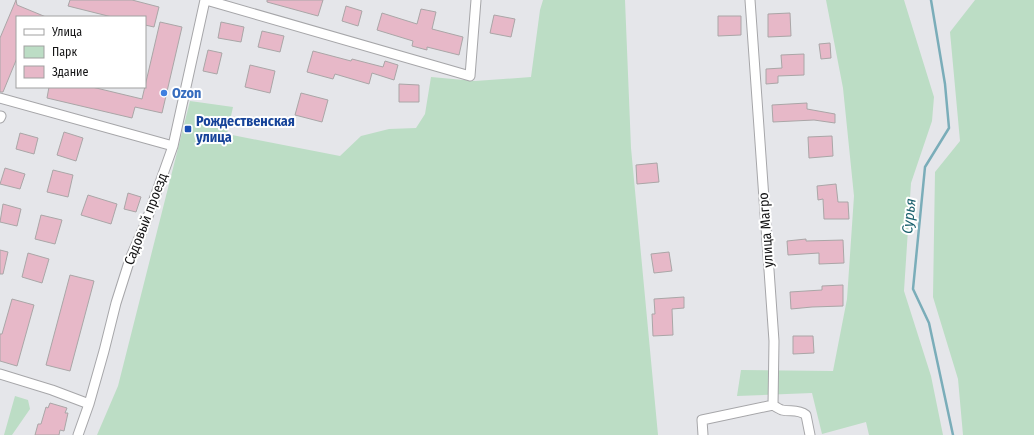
<svg xmlns="http://www.w3.org/2000/svg" width="1034" height="435" viewBox="0 0 1034 435" font-family="'Fira Sans Condensed',sans-serif">
<style>
.green{fill:#bcddc5}
.lines{fill:none;stroke-linecap:round;stroke-linejoin:round}
.stream{stroke:#7aadb9;stroke-width:2.5}
.building{fill:#e7b8c8;stroke:#aaa6a7}
.street-casing{stroke:#a6a6a9;stroke-width:11}
.street{stroke:#fff;stroke-width:9}
.shop-dot{fill:#3f7fe0;stroke:#fff;stroke-width:1.5}
.transit-dot{fill:#1a4fb4;stroke:#fff;stroke-width:1.5}
.labels{text-anchor:middle;dominant-baseline:central;stroke-width:4;stroke-linejoin:round;paint-order:stroke}
.shop-label{font-size:14px;font-weight:bold;fill:#366cbe;stroke:#fff;text-anchor:start}
.transit-label{font-size:14px;font-weight:bold;fill:#164399;stroke:#fff;text-anchor:start}
.street-label{font-size:14px;fill:#131314;stroke:#fff}
.water-label{font-size:15px;font-style:italic;fill:#1b606d;stroke:#fff}
</style>
<rect width="100%" height="100%" fill="#e5e6ea"/>
<path class="green" d="M 543,0 L 625,0 L 631,148 L 658,435 L 97,435 L 118,386 L 190,101 L 233,107 L 227,134 L 340,156 L 361,136 L 389,129 L 416,128 L 425,114 L 431,77 L 475,81 L 531,77 L 540,10 Z
M 826,0 L 904,0 L 934,97 L 932,121 L 911,183 L 904,291 L 931,376 L 943,435 L 869,435 L 866,422 L 822,434 L 812,393 L 737,396 L 741,370 L 833,371 L 847,299 L 854,196 L 843,88 Z
M 975,0 L 1034,0 L 1034,435 L 963,435 L 958,379 L 933,297 L 935,172 L 960,141 L 950,32 Z
M 15,396 L 28,400 L 30,409 L 12,435 L 4,435 Z"/>
<g class="lines">
<path class="stream" d="M 931,0 L 945,84 L 949,128 L 925,167 L 913,289 L 929,323 L 953,435"/>
</g>
<path class="building" d="M 16,0 L 17,5 L 46,17 L 17,17 L 17,58 L 3,92 L 0,92 L 0,38 Z
M 70,0 L 132,0 L 159,7 L 154,27 L 145,25 L 145,17 L 112,17 L 68,6 Z
M 267,0 L 323,0 L 318,16 L 267,2 Z
M 346,6 L 362,11 L 358,26 L 342,21 Z
M 421,9 L 436,12 L 432,29 L 463,37 L 459,55 L 427,47 L 427,50 L 412,46 L 413,41 L 377,30 L 382,13 L 417,24 Z
M 790,13 L 791,36 L 768,37 L 768,14 Z
M 494,15 L 515,19 L 511,37 L 490,33 Z
M 718,16 L 741,16 L 741,35 L 718,36 Z
M 160,22 L 182,27 L 162,113 L 135,107 L 132,118 L 47,98 L 49,87 L 92,87 L 142,99 Z
M 221,22 L 244,27 L 241,42 L 218,38 Z
M 262,31 L 284,36 L 280,52 L 258,47 Z
M 830,43 L 831,58 L 821,59 L 819,44 Z
M 208,50 L 222,53 L 217,74 L 203,71 Z
M 313,51 L 351,61 L 352,59 L 383,67 L 385,61 L 398,65 L 394,80 L 372,73 L 369,84 L 335,74 L 333,79 L 307,72 Z
M 804,54 L 804,75 L 778,76 L 778,83 L 766,84 L 766,69 L 782,68 L 781,55 Z
M 250,65 L 275,71 L 270,93 L 245,87 Z
M 399,84 L 419,85 L 419,102 L 399,102 Z
M 301,93 L 328,100 L 322,122 L 295,115 Z
M 807,103 L 807,109 L 835,114 L 835,123 L 814,120 L 773,122 L 772,105 Z
M 64,132 L 83,138 L 76,161 L 57,155 Z
M 20,133 L 38,138 L 34,154 L 16,149 Z
M 832,136 L 833,156 L 809,158 L 808,137 Z
M 657,163 L 659,182 L 637,184 L 636,165 Z
M 5,168 L 25,174 L 20,189 L 0,184 Z
M 53,170 L 73,175 L 68,197 L 47,192 Z
M 836,184 L 838,202 L 848,202 L 849,219 L 824,219 L 823,199 L 818,200 L 817,186 Z
M 128,193 L 141,197 L 136,212 L 124,209 Z
M 88,195 L 117,204 L 111,224 L 81,215 Z
M 3,204 L 21,209 L 17,226 L 0,222 Z
M 41,215 L 62,220 L 55,244 L 35,239 Z
M 806,239 L 806,241 L 843,240 L 844,263 L 819,264 L 819,253 L 788,255 L 787,241 Z
M 0,250 L 8,252 L 3,274 L 0,274 Z
M 669,252 L 672,271 L 654,273 L 651,254 Z
M 28,253 L 49,259 L 42,283 L 22,277 Z
M 70,275 L 94,281 L 70,371 L 46,365 Z
M 843,285 L 843,306 L 812,307 L 791,309 L 790,292 L 822,290 L 822,286 Z
M 684,297 L 684,308 L 672,309 L 673,335 L 653,336 L 652,314 L 655,314 L 654,299 Z
M 12,299 L 34,305 L 17,366 L 0,361 L 0,334 L 2,334 Z
M 793,336 L 813,336 L 814,353 L 793,354 Z
M 50,403 L 67,408 L 65,413 L 68,413 L 64,431 L 60,430 L 59,435 L 35,435 L 38,424 L 41,424 L 46,407 L 48,408 Z"/>
<g class="lines">
<defs>
<path id="street" d="M 206,0 L 470,76 L 476,0
M 750,0 L 774,341 L 773,405 C 776,407 779,409 782,410 C 791,412 798,409 806,415 L 810,435
M 0,98 L 173,146
M 0,118 L 1,116
M 0,374 L 52,390 L 89,404
M 78,435 L 89,404 L 104,351 L 116,303 L 130,259 L 146,222 L 173,146 L 205,0
M 703,435 L 702,420 L 773,405"/>
</defs>
<use href="#street" class="street-casing"/>
<use href="#street" class="street"/>
</g>
<circle class="shop-dot" cx="164" cy="93" r="4"/>
<rect class="transit-dot" x="184" y="125" width="8" height="8" rx="2"/>
<g class="labels">
<g class="shop-label">
<text x="172" y="93">Ozon</text>
</g>
<g class="transit-label">
<text x="196" y="121">Рождественская<tspan x="196" dy="16">улица</tspan></text>
</g>
<g class="street-label">
<text transform="translate(146 219) rotate(-69)">Садовый проезд</text>
<text transform="translate(766 230) rotate(-94)">улица Магро</text>
</g>
<g class="water-label">
<text transform="translate(909 216) rotate(-84)">Сурья</text>
</g>
</g>
<rect x="16" y="16" width="130" height="72" fill="#ffffff" stroke="#a1a1a1"/>
<rect x="24" y="29" width="20" height="6" fill="#ffffff" stroke="#a1a1a1"/>
<text x="52" y="36" font-size="12" fill="#131314">Улица</text>
<rect x="24" y="46" width="20" height="12" fill="#bcddc5" stroke="#a1a1a1"/>
<text x="52" y="56" font-size="12" fill="#131314">Парк</text>
<rect x="24" y="66" width="20" height="12" fill="#e7b8c8" stroke="#a1a1a1"/>
<text x="52" y="76" font-size="12" fill="#131314">Здание</text>
</svg>
